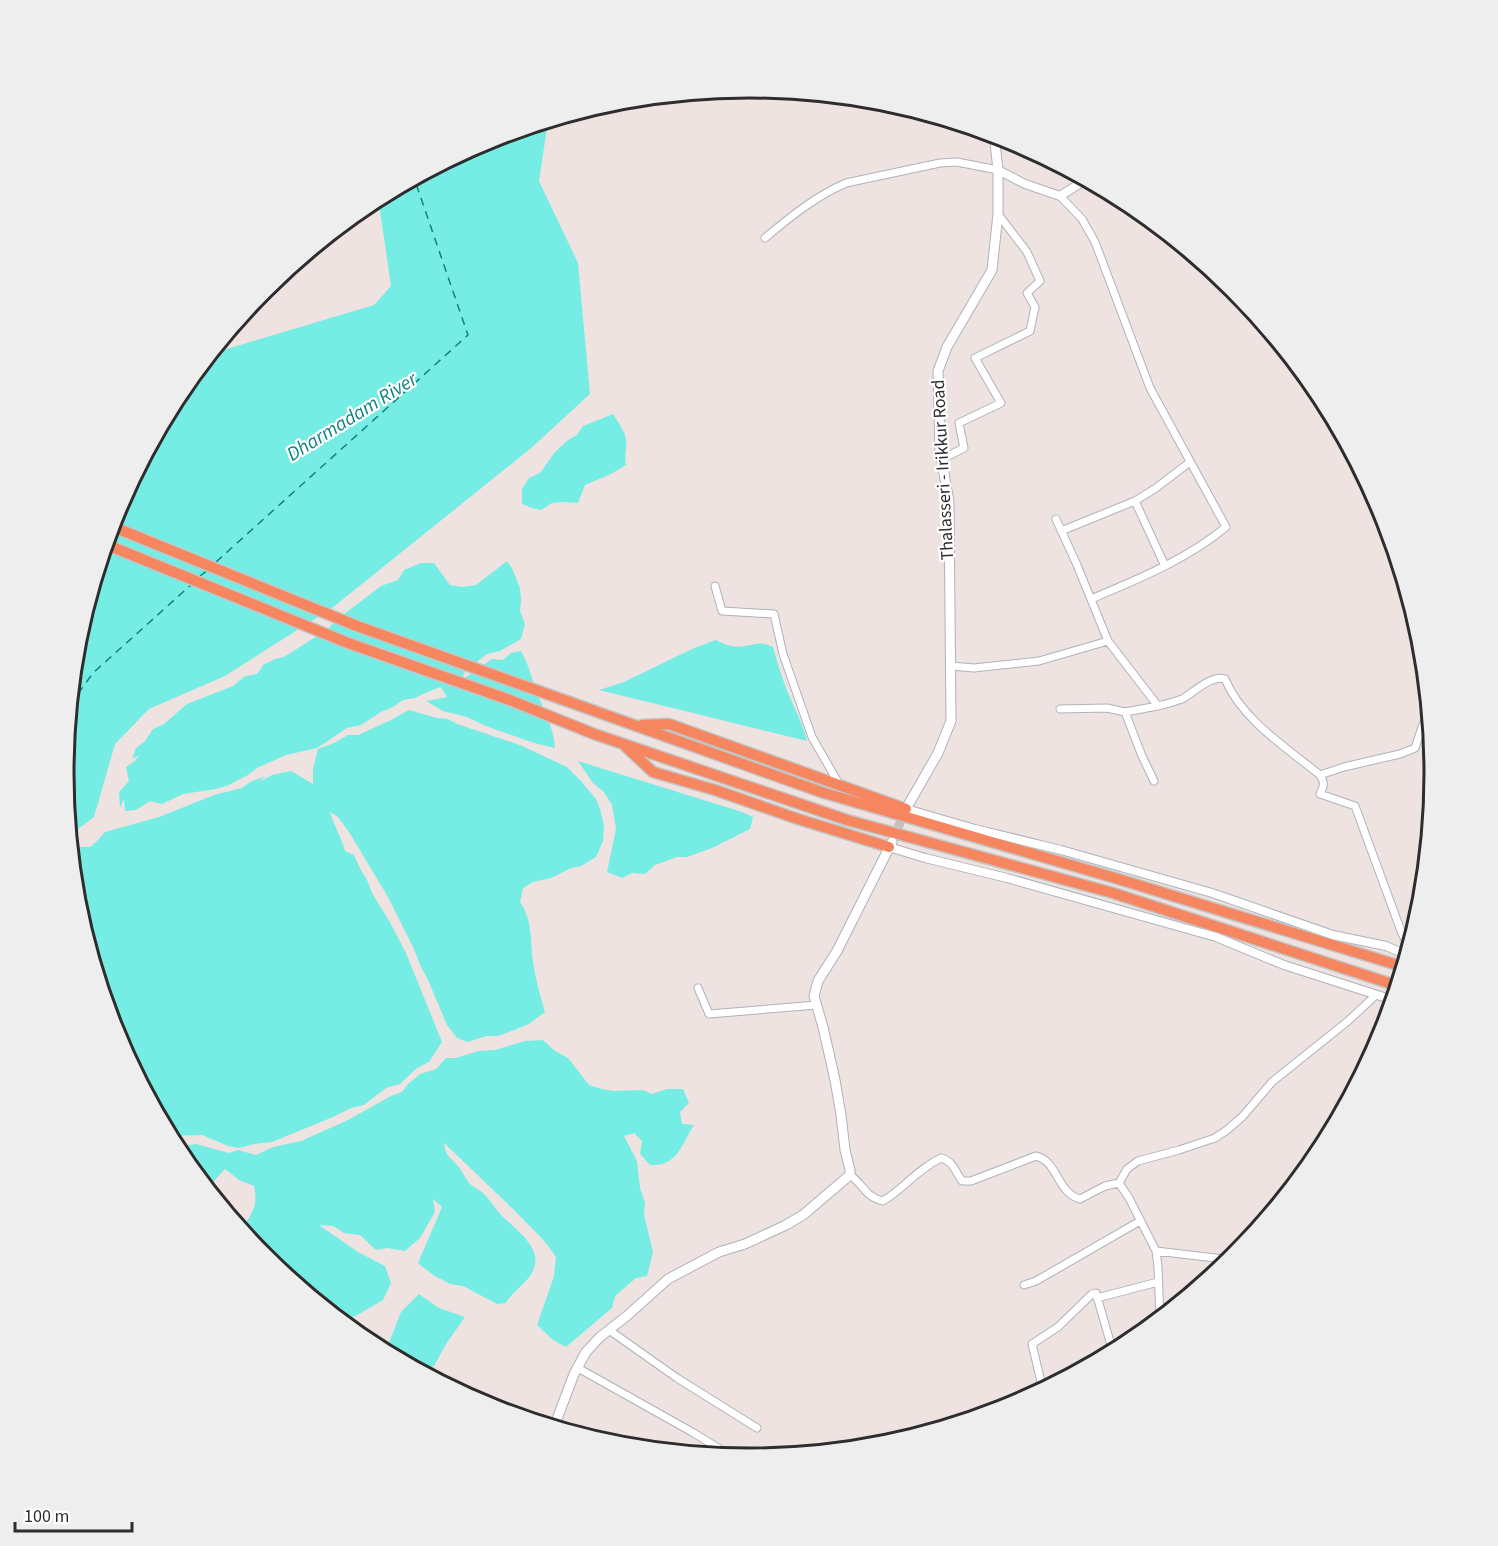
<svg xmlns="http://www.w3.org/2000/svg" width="1498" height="1546" viewBox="0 0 1498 1546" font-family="'Source Sans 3',sans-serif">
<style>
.water{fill:#76ede4}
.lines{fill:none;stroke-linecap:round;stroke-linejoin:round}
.ferry{stroke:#108282;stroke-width:1.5;stroke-dasharray:8 6;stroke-linecap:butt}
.secondary-tunnel{stroke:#c7bfbc;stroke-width:9;stroke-dasharray:9 4.5;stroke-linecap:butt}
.minor-casing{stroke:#adb3b9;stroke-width:9}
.tertiary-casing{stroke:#adb3b9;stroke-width:10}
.secondary-casing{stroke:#adb3b9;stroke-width:11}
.trunk-casing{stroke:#c4c4c4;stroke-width:13}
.minor{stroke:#fff;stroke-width:7}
.tertiary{stroke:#fff;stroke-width:8}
.secondary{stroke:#fff;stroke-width:9}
.trunk{stroke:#f68660;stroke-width:10}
.labels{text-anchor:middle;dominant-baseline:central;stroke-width:4.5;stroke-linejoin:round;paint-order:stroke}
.street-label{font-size:18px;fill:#2d2d2d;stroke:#fff}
.water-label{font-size:20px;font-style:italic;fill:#108282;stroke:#fff}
.rim{fill:none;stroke:#2d2d2d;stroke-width:3}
</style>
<rect width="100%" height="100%" fill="#eee3e0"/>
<path class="water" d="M 548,121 L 539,181 L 578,263 L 590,394 L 530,449 L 332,608 L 225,676 L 149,709 L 115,744 L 94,817 L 69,836 L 63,773 L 76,639 L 115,510 L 179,392 L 210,354 L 374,305 L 391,286 L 378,197 L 487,139 Z
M 613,414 C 618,422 625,431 626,440 C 627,449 624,456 626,465 L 611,474 L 585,485 L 578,503 L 563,502 L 552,503 L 541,510 L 532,508 L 522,504 L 522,489 L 529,478 L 540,473 L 555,452 L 568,440 L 577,435 L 583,426 Z
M 507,561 L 512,568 L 520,588 L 521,600 L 520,611 L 525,624 L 521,639 L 500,651 L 487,654 L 465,671 L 462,680 L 492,659 L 503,660 L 511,653 L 521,651 C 529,665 532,680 538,695 C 545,713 554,729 555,748 L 534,743 L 486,726 L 467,717 L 443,711 L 426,701 L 447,697 L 441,687 L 425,693 L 415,698 L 403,700 L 393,707 L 381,712 L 361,725 L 347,728 L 317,748 L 286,755 L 257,768 L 248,775 L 229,785 L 216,789 L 183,794 L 162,804 L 150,801 L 136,810 L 125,811 L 124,799 L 120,808 L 119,792 L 129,781 L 126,767 L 135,761 L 139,755 L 132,759 L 136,748 L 145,741 L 153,729 L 164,724 L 187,704 L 233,686 L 245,676 L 257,674 L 263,665 L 275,659 L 284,657 L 328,629 L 335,621 L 381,586 L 398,580 L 404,570 L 421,563 L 434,563 L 450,585 L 462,587 L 476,585 Z
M 716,640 C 725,645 734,648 745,646 C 759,644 760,641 773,647 C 777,661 781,675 786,688 C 793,706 803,723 807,741 L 599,690 L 624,682 L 694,648 Z
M 409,710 L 437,718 L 448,719 L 457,724 L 520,745 L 567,767 L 581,781 L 596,799 L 600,809 L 604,826 L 603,841 L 596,857 L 581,866 L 571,868 L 551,878 L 533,882 L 523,888 L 520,902 C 533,921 530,939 533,961 C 535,978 540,995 545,1012 L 529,1024 L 509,1032 L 497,1036 L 486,1036 L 468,1042 L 457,1038 L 447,1025 L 428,980 L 421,967 L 413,947 L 388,897 L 349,832 L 338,817 L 330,812 C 334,825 341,837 345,851 L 354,855 L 360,868 L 368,882 L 372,893 L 391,924 L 406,953 L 442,1042 L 429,1062 L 417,1068 L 400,1084 L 386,1088 L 364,1105 L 351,1108 L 333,1117 L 272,1142 L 254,1144 L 239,1148 L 228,1146 L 202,1135 L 169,1136 L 115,1035 L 76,906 L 71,855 L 80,847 L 90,847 L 97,841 L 105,832 L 159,817 L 214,795 L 242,788 L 250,782 L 265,776 L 259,782 L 272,775 L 291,771 L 313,784 L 313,769 L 318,749 L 334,743 L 348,735 L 358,735 L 391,720 Z
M 578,761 L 742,812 L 753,817 L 750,829 L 712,848 L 687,857 L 677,857 L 655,865 L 645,874 L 632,873 L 622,878 L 607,872 L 616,829 L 612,805 L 604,792 L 593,783 Z
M 543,1040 L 555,1051 L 568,1058 L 589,1085 L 602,1089 L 614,1091 L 643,1090 L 652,1094 L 667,1089 L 683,1089 L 689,1103 L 680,1112 L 682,1124 L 694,1125 C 685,1138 681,1156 665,1163 C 661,1165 654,1165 650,1165 L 640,1154 L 642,1141 L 634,1133 L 624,1136 L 637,1161 L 640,1188 L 645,1203 L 644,1215 L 653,1252 L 647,1276 L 636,1278 L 615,1296 L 612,1308 L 566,1347 L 553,1340 L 537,1325 L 554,1276 L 556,1257 C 544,1238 527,1224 512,1208 C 489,1186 467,1165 444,1143 C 445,1155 449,1156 457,1165 C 462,1170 465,1178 470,1184 C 473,1187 478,1189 482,1192 C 490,1199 495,1209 502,1216 C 515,1229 542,1247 534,1268 C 529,1283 513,1290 506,1303 L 497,1304 L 463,1286 L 450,1284 L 433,1275 L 418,1263 L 442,1207 L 433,1199 L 435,1212 L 420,1238 L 405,1251 L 387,1248 L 376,1250 L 360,1235 L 344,1233 L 333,1226 L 319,1225 L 358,1252 L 385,1266 L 391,1283 L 383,1300 L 354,1317 L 340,1313 L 319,1301 L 295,1283 L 264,1258 L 242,1232 C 250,1212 259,1209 254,1186 L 239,1180 L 225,1169 L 213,1182 L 209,1192 L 178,1154 L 175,1147 L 196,1144 L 229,1153 L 238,1150 L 256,1155 L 273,1147 L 301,1141 L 348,1120 L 391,1096 L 402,1092 L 408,1084 L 420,1074 L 436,1069 L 446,1058 L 456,1058 L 478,1051 L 495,1050 L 525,1041 Z
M 419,1294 L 439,1308 L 465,1317 L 446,1344 L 434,1366 L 418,1370 L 385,1353 L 401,1312 Z"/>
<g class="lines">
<path class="ferry" d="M 216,562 L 468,335 L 414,178
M 200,576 L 208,570
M 70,705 L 93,673 L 192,584"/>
<path class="secondary-tunnel" d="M 893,840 L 905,811"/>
<defs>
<path id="minor" d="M 1060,196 L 1082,219 L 1095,242 L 1150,388 L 1226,527 C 1186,560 1138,579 1091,599
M 765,238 C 790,217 816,196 846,183 L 940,163 L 957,162 L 998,170
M 942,459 L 964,448 L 959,423 L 1001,403 L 975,358 L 1030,331 L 1035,307 L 1027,293 L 1040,281 L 1027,252 L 998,214
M 1135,501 L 1165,566
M 1056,519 L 1077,565 L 1108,641
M 1061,531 L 1135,501 L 1156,488 L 1190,462
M 715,586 L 722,611 L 774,614 L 783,654 L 812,737 L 839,784
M 951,666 L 974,668 L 1039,661 L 1108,641 L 1158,706 C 1166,704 1174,702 1182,699 C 1193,693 1212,674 1225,679 C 1242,720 1287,748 1320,775 L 1344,767 L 1400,754 L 1415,748 L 1422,727 L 1429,712
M 1060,709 L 1107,708 L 1125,712 L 1158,706
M 1125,712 L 1142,756 L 1154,781
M 1320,775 C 1325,783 1324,786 1320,794 L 1355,806 L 1401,931 L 1409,948
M 698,988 L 709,1014 L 817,1005
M 850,1175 C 864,1185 865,1197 883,1201 C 905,1188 916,1170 941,1158 C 953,1161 955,1171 962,1181 L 971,1181 L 1036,1156 C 1058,1161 1057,1193 1080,1199 L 1105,1186 L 1119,1183 L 1129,1198 L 1156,1251 L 1158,1267 L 1160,1319
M 1119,1183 L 1127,1169 L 1138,1161 L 1179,1150 L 1215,1138 L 1227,1130 L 1243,1116 L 1272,1082 L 1348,1021 L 1376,995
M 1156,1251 L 1232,1260
M 1024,1285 L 1036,1281 L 1140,1221
M 1097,1298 L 1158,1282
M 609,1330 L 677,1378 L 757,1428
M 578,1368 L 692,1432 L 733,1457
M 1043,1390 L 1032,1344 L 1058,1327 L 1092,1294 L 1096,1293 L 1113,1352"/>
<path id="tertiary" d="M 998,170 L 1025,184 L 1060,196 L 1087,179
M 906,809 L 975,829 L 1061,850 L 1212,893 L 1333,935 L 1386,946 L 1407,955
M 889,847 L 925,858 L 1007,878 L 1216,937 L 1284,965 L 1393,1000"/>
<path id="secondary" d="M 906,809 L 938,753 L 951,721 L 949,502 L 940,451 L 938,371 L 947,347 L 992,270 L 998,214 L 998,170 L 994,134
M 554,1427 L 574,1374 L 586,1352 L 600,1337 L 628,1315 L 668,1279 L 719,1252 L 745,1244 L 786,1225 L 803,1215 L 850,1175 L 850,1170 L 845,1150 L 841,1115 L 835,1080 L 823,1027 L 814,996 L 818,981 L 837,951 L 892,842"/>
<path id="trunk" d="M 111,526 L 357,626 L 821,792 L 1115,878 L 1404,967
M 105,544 L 348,643 L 507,699 L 594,734 L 847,820 L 1113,893 L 1398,986
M 642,725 L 669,724 L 906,809
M 626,747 L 653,772 L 715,790 L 798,819 L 889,847"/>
</defs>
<use href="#minor" class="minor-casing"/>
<use href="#tertiary" class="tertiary-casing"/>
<use href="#secondary" class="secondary-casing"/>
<use href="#trunk" class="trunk-casing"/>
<use href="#minor" class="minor"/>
<use href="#tertiary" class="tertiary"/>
<use href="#secondary" class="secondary"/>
<use href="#trunk" class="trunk"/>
</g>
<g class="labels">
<g class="street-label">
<text transform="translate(943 470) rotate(-93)">Thalasseri - Irikkur Road</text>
</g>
<g class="water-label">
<text transform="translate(352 417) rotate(-32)">Dharmadam River</text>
</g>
</g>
<path d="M0 0H1498V1546H0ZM74 773a675 675 0 1 1 1350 0a675 675 0 1 1-1350 0Z" fill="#eee" fill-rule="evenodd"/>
<path class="rim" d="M74 773a675 675 0 1 1 1350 0a675 675 0 1 1-1350 0Z"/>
<path d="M15 1522v9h117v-9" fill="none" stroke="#2d2d2d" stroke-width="3"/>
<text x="24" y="1522" font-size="18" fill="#2d2d2d" stroke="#ffffff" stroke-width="4.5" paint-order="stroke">100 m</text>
</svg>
